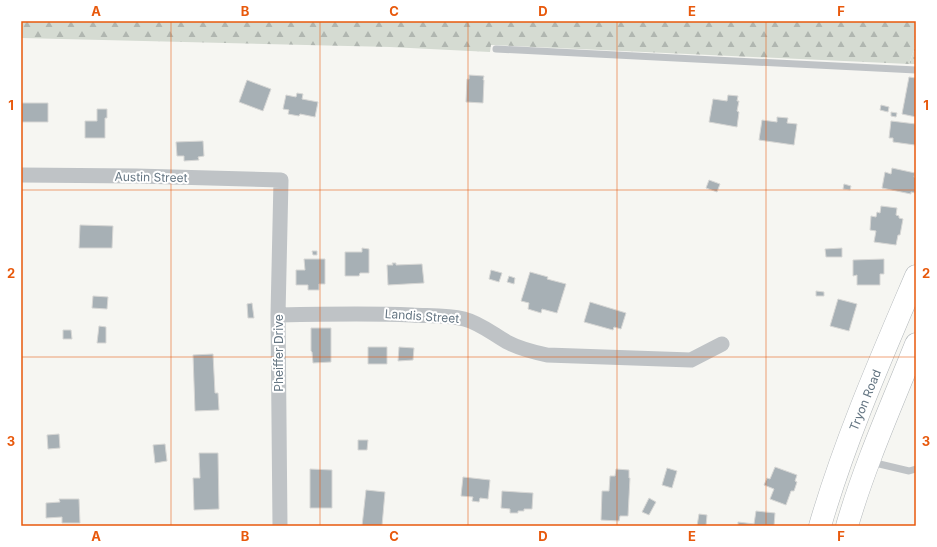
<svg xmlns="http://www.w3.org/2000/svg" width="937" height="547" viewBox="0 0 937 547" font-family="Inter,sans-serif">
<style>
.grass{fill:url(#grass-dots)}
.forest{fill:url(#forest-firs)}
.building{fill:#a7b0b5;stroke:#d7d7d5}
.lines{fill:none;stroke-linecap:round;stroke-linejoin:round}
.primary-casing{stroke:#b2b7ba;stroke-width:23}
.service{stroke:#bfc3c6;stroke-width:7}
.minor{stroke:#bfc3c6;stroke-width:15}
.primary{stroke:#fff;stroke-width:22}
.grid{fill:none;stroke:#e8590c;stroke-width:1;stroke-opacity:0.55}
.labels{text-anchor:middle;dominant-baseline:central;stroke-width:4;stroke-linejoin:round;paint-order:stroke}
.street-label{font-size:12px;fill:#657683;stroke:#fff}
.neatline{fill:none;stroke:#e8590c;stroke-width:1.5}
.grid-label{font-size:13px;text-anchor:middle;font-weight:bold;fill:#e8590c}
</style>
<defs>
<pattern id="grass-dots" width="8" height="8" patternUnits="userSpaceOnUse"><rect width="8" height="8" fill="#d5dbd2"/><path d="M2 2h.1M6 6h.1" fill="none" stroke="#b0b6b0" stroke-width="1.8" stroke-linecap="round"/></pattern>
<pattern id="forest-firs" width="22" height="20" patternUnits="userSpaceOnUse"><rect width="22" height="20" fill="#d5dbd2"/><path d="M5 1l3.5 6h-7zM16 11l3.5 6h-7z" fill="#b0b6b0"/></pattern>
</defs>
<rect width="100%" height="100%" fill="#f6f6f2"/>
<path class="grass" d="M 916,44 L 916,64 L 909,64 Z"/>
<path class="forest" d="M 21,21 L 916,21 L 916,44 L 909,64 L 491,45 L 490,52 L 390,47 L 21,38 Z"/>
<path class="building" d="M 469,75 L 484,76 L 483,80 L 484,80 L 483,103 L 466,102 L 467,79 L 469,79 Z
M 909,77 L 916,78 L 916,117 L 902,114 Z
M 247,80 L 271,89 L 263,111 L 239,102 Z
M 297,93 L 303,94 L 302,99 L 318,102 L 315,117 L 300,114 L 299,116 L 288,114 L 289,110 L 283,109 L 286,95 L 296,97 Z
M 728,95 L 738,96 L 737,101 L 739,101 L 737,111 L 739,112 L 737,127 L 709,122 L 713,99 L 727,101 Z
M 21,103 L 48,103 L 48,122 L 21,122 Z
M 881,105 L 889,107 L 888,112 L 880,110 Z
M 97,109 L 107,109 L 107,118 L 105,118 L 105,138 L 85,138 L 85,121 L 97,121 Z
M 891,112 L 897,113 L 896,117 L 891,116 Z
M 777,117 L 788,118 L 787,123 L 797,124 L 794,145 L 759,140 L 762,120 L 777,122 Z
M 891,121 L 916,124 L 916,143 L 915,145 L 893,142 L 893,138 L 889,138 Z
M 203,141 L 204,156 L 198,157 L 199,160 L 184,161 L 184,156 L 177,156 L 176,142 Z
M 892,168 L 915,173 L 914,177 L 916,178 L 915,193 L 911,192 L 911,194 L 882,188 L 885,172 L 891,174 Z
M 709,180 L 720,184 L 717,192 L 706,188 Z
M 844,184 L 851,186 L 850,190 L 843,189 Z
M 881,206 L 897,208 L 896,215 L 899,216 L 899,218 L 903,219 L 900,235 L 898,235 L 896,245 L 874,242 L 876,231 L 870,230 L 871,216 L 876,217 L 877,212 L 880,213 Z
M 80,225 L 113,226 L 112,248 L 79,248 Z
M 362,248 L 369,249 L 369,273 L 360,273 L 359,276 L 345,276 L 345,252 L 362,252 Z
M 842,248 L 842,257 L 826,257 L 825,249 Z
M 312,251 L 317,251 L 317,255 L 313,255 Z
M 304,259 L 325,259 L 325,284 L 319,284 L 319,290 L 308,290 L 308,285 L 296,285 L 296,270 L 305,270 Z
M 884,259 L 884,274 L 880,274 L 880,285 L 857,285 L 857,275 L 853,276 L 853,260 Z
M 392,263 L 396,263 L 396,265 L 422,264 L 424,283 L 388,285 L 387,265 L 393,265 Z
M 491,270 L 502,273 L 499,282 L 489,279 Z
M 530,272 L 548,277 L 547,279 L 566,284 L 557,313 L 542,309 L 541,313 L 528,309 L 529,303 L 521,301 Z
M 509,276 L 515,278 L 514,284 L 507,282 Z
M 816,291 L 824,292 L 824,296 L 816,296 Z
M 93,296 L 108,297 L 107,309 L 92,308 Z
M 838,299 L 857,304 L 849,331 L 830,326 Z
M 590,302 L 626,313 L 621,329 L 614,327 L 613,330 L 584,322 Z
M 252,303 L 254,318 L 248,318 L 247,304 Z
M 99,326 L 106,327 L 106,343 L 97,343 Z
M 311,328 L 331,328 L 331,362 L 313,363 L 312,352 L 311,351 Z
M 63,330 L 71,330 L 72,339 L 63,339 Z
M 368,347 L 387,347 L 387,364 L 368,364 Z
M 399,347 L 414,348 L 413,360 L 398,361 Z
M 213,354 L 215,393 L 218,393 L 219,410 L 195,411 L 193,355 Z
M 59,434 L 60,448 L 48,449 L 47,435 Z
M 358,440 L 368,440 L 367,450 L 358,450 Z
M 165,444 L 167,461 L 155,463 L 153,445 Z
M 199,453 L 218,453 L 219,509 L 194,510 L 193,478 L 200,478 Z
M 775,467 L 797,475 L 795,481 L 797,482 L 794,491 L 791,491 L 786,505 L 770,499 L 774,489 L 764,485 L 767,478 L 770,479 Z
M 667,468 L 677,471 L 672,488 L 662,485 Z
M 310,469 L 332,470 L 332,508 L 310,508 Z
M 616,469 L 629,470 L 629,478 L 630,478 L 628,516 L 620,516 L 619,521 L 601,520 L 602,491 L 609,491 L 610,476 L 615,476 Z
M 463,477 L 490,480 L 488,499 L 480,498 L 479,502 L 472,501 L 473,497 L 461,496 Z
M 366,490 L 385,492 L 382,526 L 362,526 Z
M 502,491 L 533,493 L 532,509 L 524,509 L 524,511 L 518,511 L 518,513 L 510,513 L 510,509 L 501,508 Z
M 649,498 L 656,502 L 649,515 L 642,512 Z
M 59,499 L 79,499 L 80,523 L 62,523 L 62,517 L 46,518 L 46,503 L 60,502 Z
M 756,511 L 775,513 L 774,526 L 738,526 L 738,522 L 754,524 Z
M 699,514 L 707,515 L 706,526 L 697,526 Z"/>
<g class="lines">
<defs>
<path id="primary" d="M 820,526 C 845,440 881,358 916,276
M 847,526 C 865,464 892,404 916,344"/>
</defs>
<use href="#primary" class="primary-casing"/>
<path class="service" d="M 496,49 L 916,70
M 871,462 L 909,471 L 916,469"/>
<path class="minor" d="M 21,175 L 136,176 L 281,180 L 278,315 L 280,526
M 278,315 C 323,314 367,313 412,315 C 429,316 447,315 464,319 C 480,323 493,334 507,342 C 520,349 533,352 547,355 L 691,360 L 722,344"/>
<use href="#primary" class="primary"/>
</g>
<path class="grid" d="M 171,21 L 171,526M 320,21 L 320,526M 468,21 L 468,526M 617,21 L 617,526M 766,21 L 766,526M 21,190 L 916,190M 21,357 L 916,357"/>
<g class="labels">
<g class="street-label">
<text transform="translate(151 177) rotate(1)">Austin Street</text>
<text transform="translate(422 316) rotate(4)">Landis Street</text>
<text transform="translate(278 353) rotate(-90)">Pheiffer Drive</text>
<text transform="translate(865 400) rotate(-68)">Tryon Road</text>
</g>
</g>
<rect width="937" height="547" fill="none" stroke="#ffffff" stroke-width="44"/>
<rect x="22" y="22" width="893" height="503" class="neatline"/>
<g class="grid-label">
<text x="96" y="16">A</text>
<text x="245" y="16">B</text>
<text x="394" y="16">C</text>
<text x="543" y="16">D</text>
<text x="692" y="16">E</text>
<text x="841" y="16">F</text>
<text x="11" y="110">1</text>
<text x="926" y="110">1</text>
<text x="11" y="278">2</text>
<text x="926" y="278">2</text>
<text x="11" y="446">3</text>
<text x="926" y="446">3</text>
<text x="96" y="541">A</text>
<text x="245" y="541">B</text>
<text x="394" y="541">C</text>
<text x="543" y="541">D</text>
<text x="692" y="541">E</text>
<text x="841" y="541">F</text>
</g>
</svg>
